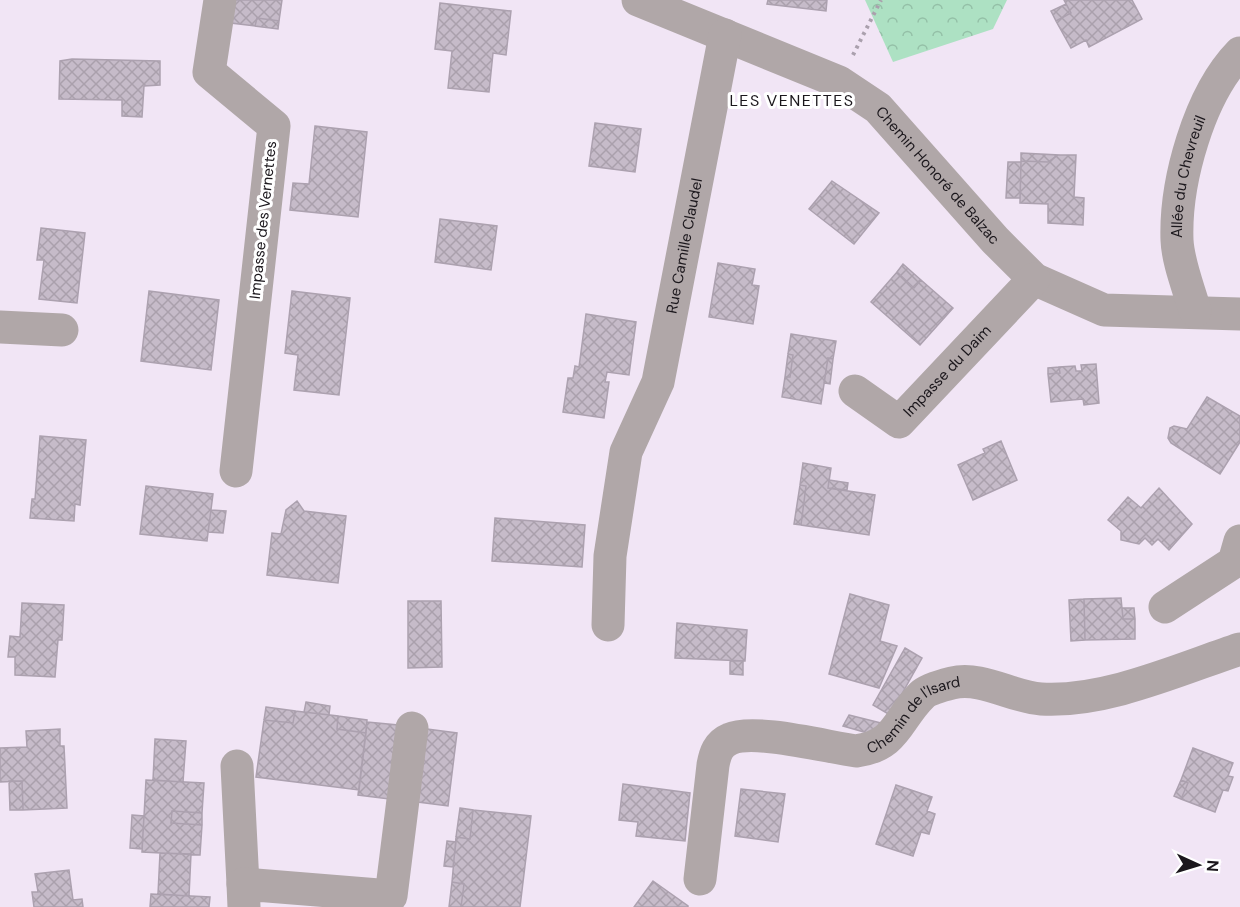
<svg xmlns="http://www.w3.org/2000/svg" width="1240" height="907" viewBox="0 0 1240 907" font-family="'DM Sans',sans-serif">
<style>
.forest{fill:url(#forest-crowns)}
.building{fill:url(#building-cross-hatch);stroke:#aca1af;stroke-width:1.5}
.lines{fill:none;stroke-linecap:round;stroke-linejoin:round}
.path{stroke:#aaa0ad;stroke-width:4;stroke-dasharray:3 4.5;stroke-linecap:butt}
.minor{stroke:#b0a7a8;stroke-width:33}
.labels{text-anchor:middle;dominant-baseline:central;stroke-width:6;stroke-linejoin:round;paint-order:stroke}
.street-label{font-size:15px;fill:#1b171c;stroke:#fff}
.neighbourhood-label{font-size:16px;letter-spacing:1.5px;fill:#1b171c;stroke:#fff}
</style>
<defs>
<pattern id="forest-crowns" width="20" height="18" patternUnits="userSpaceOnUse" patternTransform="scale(1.5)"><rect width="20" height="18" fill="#ade1c3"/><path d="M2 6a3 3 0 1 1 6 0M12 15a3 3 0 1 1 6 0" fill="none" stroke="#94c0a7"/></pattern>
<pattern id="building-cross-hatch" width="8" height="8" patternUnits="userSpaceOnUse" patternTransform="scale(1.5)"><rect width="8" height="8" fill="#c6bbc9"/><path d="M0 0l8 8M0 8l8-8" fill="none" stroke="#aaa0ac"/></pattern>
</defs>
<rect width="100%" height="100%" fill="#f1e5f5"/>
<path class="forest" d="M 865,0 L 1007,0 L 993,29 L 893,62 Z"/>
<path class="building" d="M 234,0 L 282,0 L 279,21 L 257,18 L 255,26 L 231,23 Z
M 768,0 L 827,0 L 826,11 L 767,4 Z
M 1064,0 L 1132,0 L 1142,19 L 1089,47 L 1086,40 L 1071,48 L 1056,21 L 1071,13 Z
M 440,3 L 511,11 L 506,55 L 493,53 L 489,92 L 448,88 L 452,51 L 435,49 Z
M 1066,4 L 1071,13 L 1056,21 L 1051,11 Z
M 257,18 L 279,21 L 278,29 L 255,26 Z
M 72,59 L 160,61 L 160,85 L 144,86 L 142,117 L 122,116 L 122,100 L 59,99 L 60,61 Z
M 595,123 L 641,129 L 635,172 L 589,166 Z
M 315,126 L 367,132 L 358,217 L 290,210 L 293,183 L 309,184 Z
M 1021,153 L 1058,155 L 1048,162 L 1021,161 Z
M 1058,155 L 1076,155 L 1074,197 L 1084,198 L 1083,225 L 1048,223 L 1048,204 L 1020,203 L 1021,161 L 1048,162 Z
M 1008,162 L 1021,162 L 1020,198 L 1006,198 Z
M 832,181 L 879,213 L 854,244 L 809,209 Z
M 440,219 L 497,226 L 491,270 L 435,262 Z
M 41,228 L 85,233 L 77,303 L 39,299 L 44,260 L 37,260 Z
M 718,263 L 755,269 L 752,285 L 759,286 L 753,324 L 709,317 Z
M 903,264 L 921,280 L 914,288 L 897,272 Z
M 897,272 L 914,288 L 921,280 L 953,308 L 920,345 L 871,302 Z
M 149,291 L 219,300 L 211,370 L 141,361 Z
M 292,291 L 350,298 L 339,395 L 294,390 L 298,355 L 285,353 Z
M 586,314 L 636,322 L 629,375 L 607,372 L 605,382 L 609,382 L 604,418 L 563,412 L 568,378 L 573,378 L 575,366 L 579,367 Z
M 791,334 L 836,341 L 833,359 L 828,358 L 821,404 L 782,397 L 785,377 L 790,377 L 793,355 L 788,354 Z
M 788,354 L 793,355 L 790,377 L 785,377 Z
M 828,358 L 833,359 L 830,384 L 824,383 Z
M 1096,364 L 1099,403 L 1084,405 L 1083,399 L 1051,402 L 1048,374 L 1060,373 L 1059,367 L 1075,366 L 1076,371 L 1082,371 L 1081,365 Z
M 1059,367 L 1060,373 L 1048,374 L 1048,368 Z
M 1207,397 L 1240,416 L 1240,442 L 1220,474 L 1171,443 L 1168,438 L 1170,428 L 1174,426 L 1187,429 Z
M 40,436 L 86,440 L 80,505 L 75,504 L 74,521 L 30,518 L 32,499 L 35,499 Z
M 1001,441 L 1017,480 L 973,500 L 958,465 L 985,453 L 983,449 Z
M 803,463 L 831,468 L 828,488 L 875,495 L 869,535 L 801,525 L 806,486 L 800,485 Z
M 829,480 L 848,483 L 847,490 L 828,488 Z
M 800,485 L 806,486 L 801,525 L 794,524 Z
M 146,486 L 213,494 L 207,541 L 140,534 Z
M 1159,488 L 1192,524 L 1169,550 L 1158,539 L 1152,545 L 1145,538 L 1139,544 L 1121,540 L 1121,531 L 1108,520 L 1128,497 L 1141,508 Z
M 297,501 L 304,511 L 346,516 L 338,583 L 267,575 L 272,533 L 281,534 L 286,510 Z
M 211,510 L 226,511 L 223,533 L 208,532 Z
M 495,518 L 585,525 L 582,567 L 492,561 Z
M 850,594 L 889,605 L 880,641 L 897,646 L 879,688 L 829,674 Z
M 1121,598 L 1123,619 L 1135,619 L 1135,639 L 1085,640 L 1084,599 Z
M 1084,599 L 1085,640 L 1071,641 L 1069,600 Z
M 408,601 L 441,601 L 442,667 L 408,668 Z
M 22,603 L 64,605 L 62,640 L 58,640 L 55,677 L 15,675 L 15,657 L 8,657 L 10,636 L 20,637 Z
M 1122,608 L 1134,608 L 1135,619 L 1123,619 Z
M 677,623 L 747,630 L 745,661 L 675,658 Z
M 905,648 L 922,658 L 890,715 L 873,705 Z
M 730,661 L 743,661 L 743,675 L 730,674 Z
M 306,702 L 330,706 L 329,715 L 304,712 Z
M 266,707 L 295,711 L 293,723 L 264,720 Z
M 295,711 L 338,716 L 337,729 L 366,733 L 359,790 L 256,777 L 264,720 L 293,723 Z
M 849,715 L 885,724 L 878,736 L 843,726 Z
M 338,716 L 367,720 L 366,733 L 337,729 Z
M 367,722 L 398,725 L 389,799 L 358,795 Z
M 60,729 L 60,746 L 64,746 L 67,808 L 23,810 L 22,781 L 0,782 L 0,748 L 27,747 L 26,731 Z
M 427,729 L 457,733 L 448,806 L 418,802 Z
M 155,739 L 186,741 L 183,782 L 153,780 Z
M 1193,748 L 1233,763 L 1228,776 L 1233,777 L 1228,791 L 1223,790 L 1215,812 L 1181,799 L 1188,783 L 1181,780 Z
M 146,780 L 204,783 L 202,813 L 172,811 L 171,823 L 202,825 L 200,855 L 142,852 Z
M 1181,780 L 1188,783 L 1181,799 L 1174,796 Z
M 9,781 L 22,781 L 23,810 L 10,810 Z
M 623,784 L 690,793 L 685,841 L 636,836 L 638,822 L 619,820 Z
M 896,785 L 932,797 L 927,811 L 935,814 L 929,834 L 921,832 L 913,856 L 876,844 Z
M 741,789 L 785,794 L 778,842 L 735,836 Z
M 460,808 L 473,810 L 470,839 L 456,837 Z
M 473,810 L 531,816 L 520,907 L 461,907 L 464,884 L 452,882 L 456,837 L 470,839 Z
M 172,811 L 202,813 L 202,825 L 171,823 Z
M 132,815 L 144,816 L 142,849 L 130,848 Z
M 447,841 L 456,842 L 453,867 L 444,866 Z
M 160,853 L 191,854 L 189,896 L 158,894 Z
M 69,870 L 73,900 L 82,899 L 83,907 L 34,907 L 32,892 L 38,892 L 35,874 Z
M 653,881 L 688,906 L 688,907 L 634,907 Z
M 452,882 L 464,884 L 461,907 L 449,907 Z
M 151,894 L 210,897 L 209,907 L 150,907 Z"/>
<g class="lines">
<path class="path" d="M 853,55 L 881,0"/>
<g class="minor">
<path d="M 220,0 L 209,72 L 274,126 L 236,471"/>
<path id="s1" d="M 638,0 L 839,82 L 878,108 L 995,240 L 1034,279 L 1104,310 L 1240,314"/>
<path id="s2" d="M 1195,311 C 1189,289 1178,263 1177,240 C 1175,182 1199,95 1240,53"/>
<path d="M 0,327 L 62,330"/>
<path id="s3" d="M 855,391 L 899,422 L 1034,279"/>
<path d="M 1165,607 L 1234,562 L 1240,541"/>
<path id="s4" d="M 608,625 L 610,556 L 626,452 L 658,382 L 725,35"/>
<path d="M 237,766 L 243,884"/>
<path id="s5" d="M 700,879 L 713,765 C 715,754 718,744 730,739 C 754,728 827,747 856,751 C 897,746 897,719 922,695 C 928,689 944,685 952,683 C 982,676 1012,697 1041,699 C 1105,703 1180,669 1240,649"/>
<path d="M 244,907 L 243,884 L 391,896 L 412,728"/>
</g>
</g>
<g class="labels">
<g class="street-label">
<text stroke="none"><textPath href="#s1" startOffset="354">Chemin Honoré de Balzac</textPath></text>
<text stroke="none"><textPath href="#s2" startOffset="138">Allée du Chevreuil</textPath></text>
<text transform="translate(263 220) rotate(-84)">Impasse des Vernettes</text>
<text stroke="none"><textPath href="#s4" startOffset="390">Rue Camille Claudel</textPath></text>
<text stroke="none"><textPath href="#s3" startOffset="124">Impasse du Daim</textPath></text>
<text stroke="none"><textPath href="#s5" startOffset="346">Chemin de l'Isard</textPath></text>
</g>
<g class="neighbourhood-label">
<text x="792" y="100">LES VENETTES</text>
</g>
</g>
<g transform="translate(1198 865) rotate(94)" stroke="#ffffff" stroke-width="4.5" paint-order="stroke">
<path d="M0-4.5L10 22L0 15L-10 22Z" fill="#1b171c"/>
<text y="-9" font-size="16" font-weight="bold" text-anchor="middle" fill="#1b171c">N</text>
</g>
</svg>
